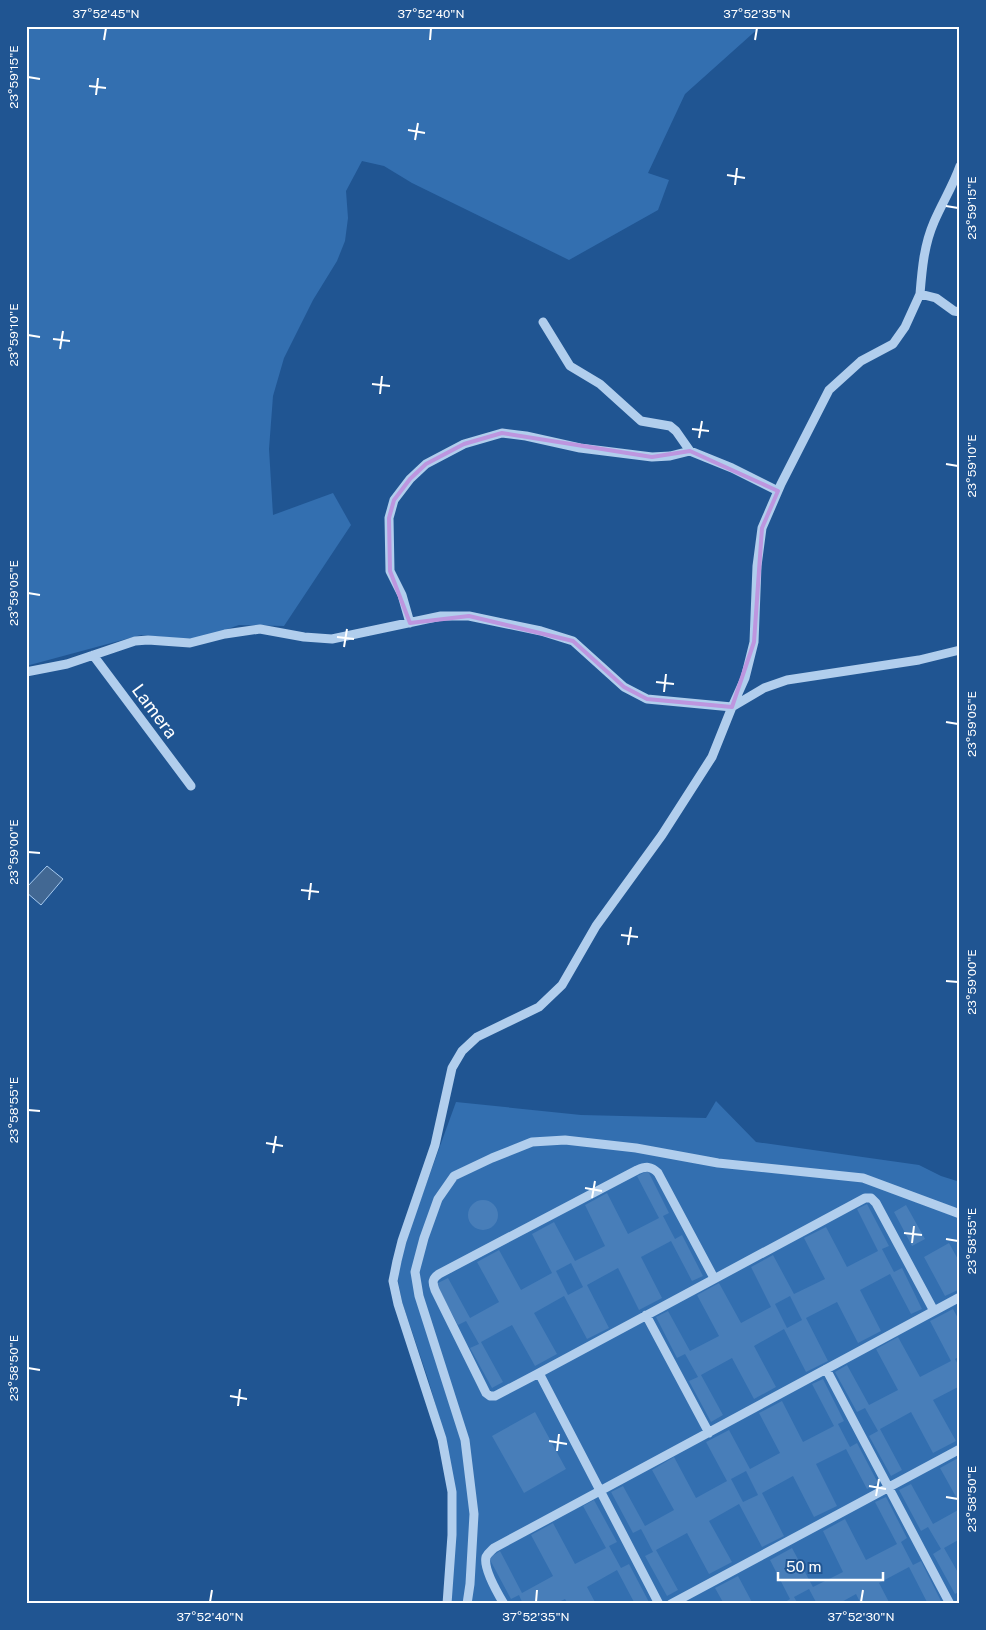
<svg xmlns="http://www.w3.org/2000/svg" width="986" height="1630" viewBox="0 0 986 1630" font-family="'Public Sans',sans-serif">
<style>
.green{fill:#336fb0}
.water{fill:#426893;stroke:#a5c9ef}
.building{fill:#487eb9;fill-rule:evenodd}
.lines{fill:none;stroke-linecap:round;stroke-linejoin:round}
.minor{stroke:#b1ceed;stroke-width:9}
.marked{fill:none;stroke:#bd96df;stroke-width:4;stroke-linejoin:round}
.ticks{fill:none;stroke:#fff;stroke-width:2}
.labels{text-anchor:middle;dominant-baseline:central;stroke-width:4;stroke-linejoin:round;paint-order:stroke}
.street-label{font-size:18px;fill:#fff;stroke:#205592}
.neatline{fill:none;stroke:#fff;stroke-width:2}
.ticks-label{font-size:12px;text-anchor:middle;fill:#fff}
</style>
<rect width="100%" height="100%" fill="#205592"/>
<path class="green" d="M 26,26 L 761,26 L 685,94 L 648,173 L 669,180 L 658,210 L 569,260 L 412,183 L 384,166 L 362,161 L 346,191 L 348,218 L 345,241 L 337,261 L 313,300 L 284,358 L 273,396 L 269,449 L 273,515 L 333,493 L 351,525 L 284,626 L 239,625 L 202,638 L 184,639 L 141,635 L 26,666 Z
M 716,1101 L 756,1142 L 919,1165 L 941,1176 L 960,1182 L 960,1604 L 451,1604 L 447,1444 L 428,1379 L 402,1302 L 398,1281 L 400,1262 L 412,1223 L 456,1102 L 581,1115 L 706,1118 Z"/>
<path class="water" d="M 47,866 L 63,879 L 41,905 L 26,892 L 26,888 Z"/>
<path class="building" d="M 648,1171 L 669,1213 L 663,1216 L 675,1239 L 682,1235 L 703,1276 L 692,1281 L 671,1241 L 641,1257 L 662,1298 L 639,1310 L 618,1268 L 587,1285 L 609,1328 L 587,1339 L 564,1296 L 534,1313 L 557,1354 L 535,1366 L 512,1325 L 481,1342 L 503,1382 L 492,1388 L 470,1348 L 479,1344 L 466,1321 L 458,1325 L 436,1284 L 448,1278 L 470,1318 L 499,1302 L 477,1262 L 499,1250 L 521,1290 L 552,1273 L 532,1234 L 554,1222 L 575,1261 L 605,1246 L 585,1205 L 607,1193 L 628,1234 L 659,1218 L 637,1176 ZM 571,1263 L 583,1287 L 568,1295 L 556,1271 Z
M468 1215a15 15 0 1 1 30 0a15 15 0 1 1-30 0Z
M 867,1204 L 889,1246 L 882,1249 L 894,1272 L 902,1268 L 922,1309 L 911,1314 L 890,1274 L 860,1290 L 881,1331 L 858,1343 L 837,1302 L 806,1318 L 828,1361 L 806,1372 L 784,1329 L 754,1346 L 776,1387 L 754,1399 L 732,1358 L 701,1375 L 723,1415 L 711,1422 L 689,1381 L 698,1377 L 685,1354 L 677,1358 L 656,1317 L 668,1311 L 690,1351 L 719,1336 L 697,1295 L 719,1283 L 741,1323 L 771,1307 L 751,1267 L 773,1255 L 794,1294 L 825,1279 L 804,1238 L 826,1227 L 847,1267 L 878,1251 L 857,1209 ZM 790,1296 L 802,1320 L 787,1328 L 775,1304 Z
M 906,1205 L 925,1239 L 912,1246 L 894,1212 Z
M 949,1243 L 960,1263 L 960,1289 L 945,1296 L 924,1257 Z
M 953,1309 L 960,1322 L 960,1356 L 955,1359 L 960,1368 L 960,1386 L 933,1400 L 956,1441 L 933,1453 L 911,1412 L 880,1429 L 902,1470 L 891,1476 L 869,1436 L 878,1431 L 865,1408 L 857,1412 L 835,1372 L 847,1365 L 869,1405 L 898,1390 L 876,1349 L 898,1337 L 920,1377 L 951,1361 L 930,1321 Z
M 823,1379 L 844,1421 L 838,1424 L 850,1447 L 857,1443 L 878,1483 L 867,1489 L 846,1449 L 816,1464 L 837,1506 L 814,1517 L 793,1476 L 762,1493 L 784,1536 L 762,1547 L 739,1504 L 709,1521 L 732,1562 L 709,1574 L 687,1533 L 656,1550 L 678,1590 L 667,1596 L 645,1556 L 653,1552 L 641,1529 L 633,1533 L 611,1492 L 623,1486 L 645,1526 L 674,1510 L 652,1470 L 674,1457 L 696,1498 L 727,1481 L 706,1442 L 729,1430 L 750,1469 L 780,1453 L 759,1413 L 782,1401 L 803,1442 L 834,1426 L 812,1384 ZM 746,1471 L 758,1495 L 743,1502 L 731,1479 Z
M 535,1412 L 566,1469 L 524,1493 L 492,1436 Z
M 960,1457 L 960,1504 L 940,1468 Z
M 911,1484 L 933,1524 L 960,1509 L 960,1539 L 944,1548 L 960,1576 L 960,1591 L 955,1594 L 933,1554 L 941,1549 L 928,1527 L 921,1531 L 899,1490 Z
M 886,1497 L 907,1538 L 901,1542 L 913,1565 L 921,1561 L 941,1601 L 937,1604 L 928,1604 L 909,1567 L 879,1583 L 890,1604 L 861,1604 L 856,1594 L 838,1604 L 817,1604 L 809,1589 L 794,1597 L 798,1604 L 782,1604 L 790,1599 L 770,1560 L 792,1548 L 813,1587 L 843,1572 L 823,1531 L 845,1519 L 866,1560 L 897,1544 L 875,1502 Z
M 594,1500 L 617,1542 L 609,1546 L 621,1568 L 629,1564 L 650,1604 L 635,1604 L 617,1570 L 587,1587 L 596,1604 L 568,1604 L 565,1599 L 555,1604 L 523,1604 L 519,1595 L 511,1599 L 489,1558 L 500,1551 L 522,1593 L 553,1576 L 531,1535 L 553,1523 L 575,1564 L 606,1548 L 583,1506 Z
M 738,1576 L 753,1604 L 724,1604 L 715,1588 Z"/>
<g class="lines">
<path class="minor" d="M 920,294 C 922,269 924,245 934,222 C 942,203 953,186 960,166
M 543,322 L 570,366 L 600,384 L 641,421 L 670,426 L 676,431 L 690,451
M 410,623 L 402,595 L 390,571 L 389,518 L 394,500 L 410,479 L 426,464 L 464,444 L 502,433 L 526,436 L 580,448 L 652,457 L 670,456 L 690,451 L 732,468 L 778,491
M 93,655 L 191,786
M 26,672 L 67,664 L 135,641 L 148,640 L 190,643 L 225,634 L 260,629 L 304,637 L 332,639 L 441,616 L 469,616 L 541,631 L 573,641 L 624,687 L 647,699 L 732,707 L 745,678 L 754,642 L 757,566 L 762,528 L 781,484 L 829,390 L 861,361 L 893,344 L 905,327 L 920,294 L 936,298 L 954,311 L 960,312
M 714,1278 L 658,1173 C 651,1166 646,1166 637,1170 L 439,1274 C 432,1279 432,1282 435,1290 L 486,1393 L 490,1396 L 495,1396 L 539,1373 L 865,1198 L 871,1198 L 876,1203 L 934,1311
M 646,1315 L 709,1433
M 826,1369 L 950,1604
M 539,1373 L 659,1604
M 447,1604 L 452,1535 L 452,1492 L 442,1439 L 398,1304 L 393,1281 L 397,1261 L 402,1241 L 435,1145 L 452,1068 L 462,1051 L 477,1037 L 539,1007 L 562,985 L 596,926 L 662,835 L 712,757 L 732,707 L 764,688 L 787,680 L 919,660 L 960,650
M 467,1604 L 470,1584 L 474,1514 L 465,1440 L 419,1296 L 415,1272 L 424,1238 L 438,1199 L 454,1176 L 492,1158 L 532,1142 L 565,1140 L 636,1148 L 718,1163 L 863,1178 L 960,1214
M 504,1604 C 498,1594 483,1569 486,1557 C 488,1553 491,1551 494,1548 L 960,1297
M 671,1604 L 960,1449"/>
</g>
<path class="marked" d="M 502,433 L 652,457 L 690,451 L 778,491 L 762,528 L 754,642 L 732,707 L 647,699 L 624,687 L 573,641 L 469,616 L 410,623 L 390,571 L 389,518 L 394,500 L 410,479 L 426,464 L 464,444 Z"/>
<path class="ticks" d="M 104,40 L 106,28M 430,40 L 431,28M 755,40 L 757,28M 28,77 L 40,79M 89,86 L 106,88M 96,95 L 98,78M 408,130 L 425,133M 415,140 L 418,123M 727,175 L 745,178M 735,185 L 737,168M 946,206 L 958,208M 28,335 L 40,337M 53,339 L 70,341M 60,349 L 63,331M 372,384 L 390,386M 380,394 L 382,376M 692,429 L 709,431M 699,438 L 702,421M 946,464 L 958,466M 28,593 L 40,595M 337,637 L 354,639M 344,647 L 347,629M 656,682 L 674,684M 664,692 L 666,674M 946,722 L 958,724M 28,852 L 40,853M 301,890 L 319,892M 309,900 L 311,883M 621,935 L 638,937M 628,945 L 631,927M 946,981 L 958,982M 28,1110 L 40,1111M 266,1143 L 283,1146M 273,1153 L 276,1136M 585,1188 L 602,1191M 592,1198 L 595,1181M 904,1233 L 922,1235M 946,1239 L 958,1241M 912,1243 L 914,1226M 28,1368 L 40,1370M 230,1396 L 247,1399M 238,1406 L 240,1389M 549,1441 L 567,1444M 557,1451 L 559,1434M 869,1486 L 886,1489M 876,1496 L 879,1479M 946,1497 L 958,1499M 210,1602 L 212,1590M 536,1602 L 537,1590M 861,1602 L 863,1590"/>
<g class="labels">
<g class="street-label">
<text transform="translate(155 711) rotate(53)">Lamera</text>
</g>
</g>
<rect width="986" height="1630" fill="none" stroke="#205592" stroke-width="55"/>
<path d="M778 1572v8h105v-8" fill="none" stroke="#ffffff" stroke-width="2.5"/>
<text x="786" y="1572" font-size="15" fill="#ffffff" stroke="#205592" stroke-width="4" paint-order="stroke">50 m</text>
<rect x="28" y="28" width="930" height="1574" class="neatline"/>
<g class="ticks-label">
<text x="106" y="18">37°52'45"N</text>
<text x="431" y="18">37°52'40"N</text>
<text x="757" y="18">37°52'35"N</text>
<text transform="translate(14 77) rotate(-90)" y="4">23°59'15"E</text>
<text transform="translate(972 208) rotate(-90)" y="4">23°59'15"E</text>
<text transform="translate(14 335) rotate(-90)" y="4">23°59'10"E</text>
<text transform="translate(972 466) rotate(-90)" y="4">23°59'10"E</text>
<text transform="translate(14 593) rotate(-90)" y="4">23°59'05"E</text>
<text transform="translate(972 724) rotate(-90)" y="4">23°59'05"E</text>
<text transform="translate(14 852) rotate(-90)" y="4">23°59'00"E</text>
<text transform="translate(972 982) rotate(-90)" y="4">23°59'00"E</text>
<text transform="translate(14 1110) rotate(-90)" y="4">23°58'55"E</text>
<text transform="translate(972 1241) rotate(-90)" y="4">23°58'55"E</text>
<text transform="translate(14 1368) rotate(-90)" y="4">23°58'50"E</text>
<text transform="translate(972 1499) rotate(-90)" y="4">23°58'50"E</text>
<text x="210" y="1621">37°52'40"N</text>
<text x="536" y="1621">37°52'35"N</text>
<text x="861" y="1621">37°52'30"N</text>
</g>
</svg>
